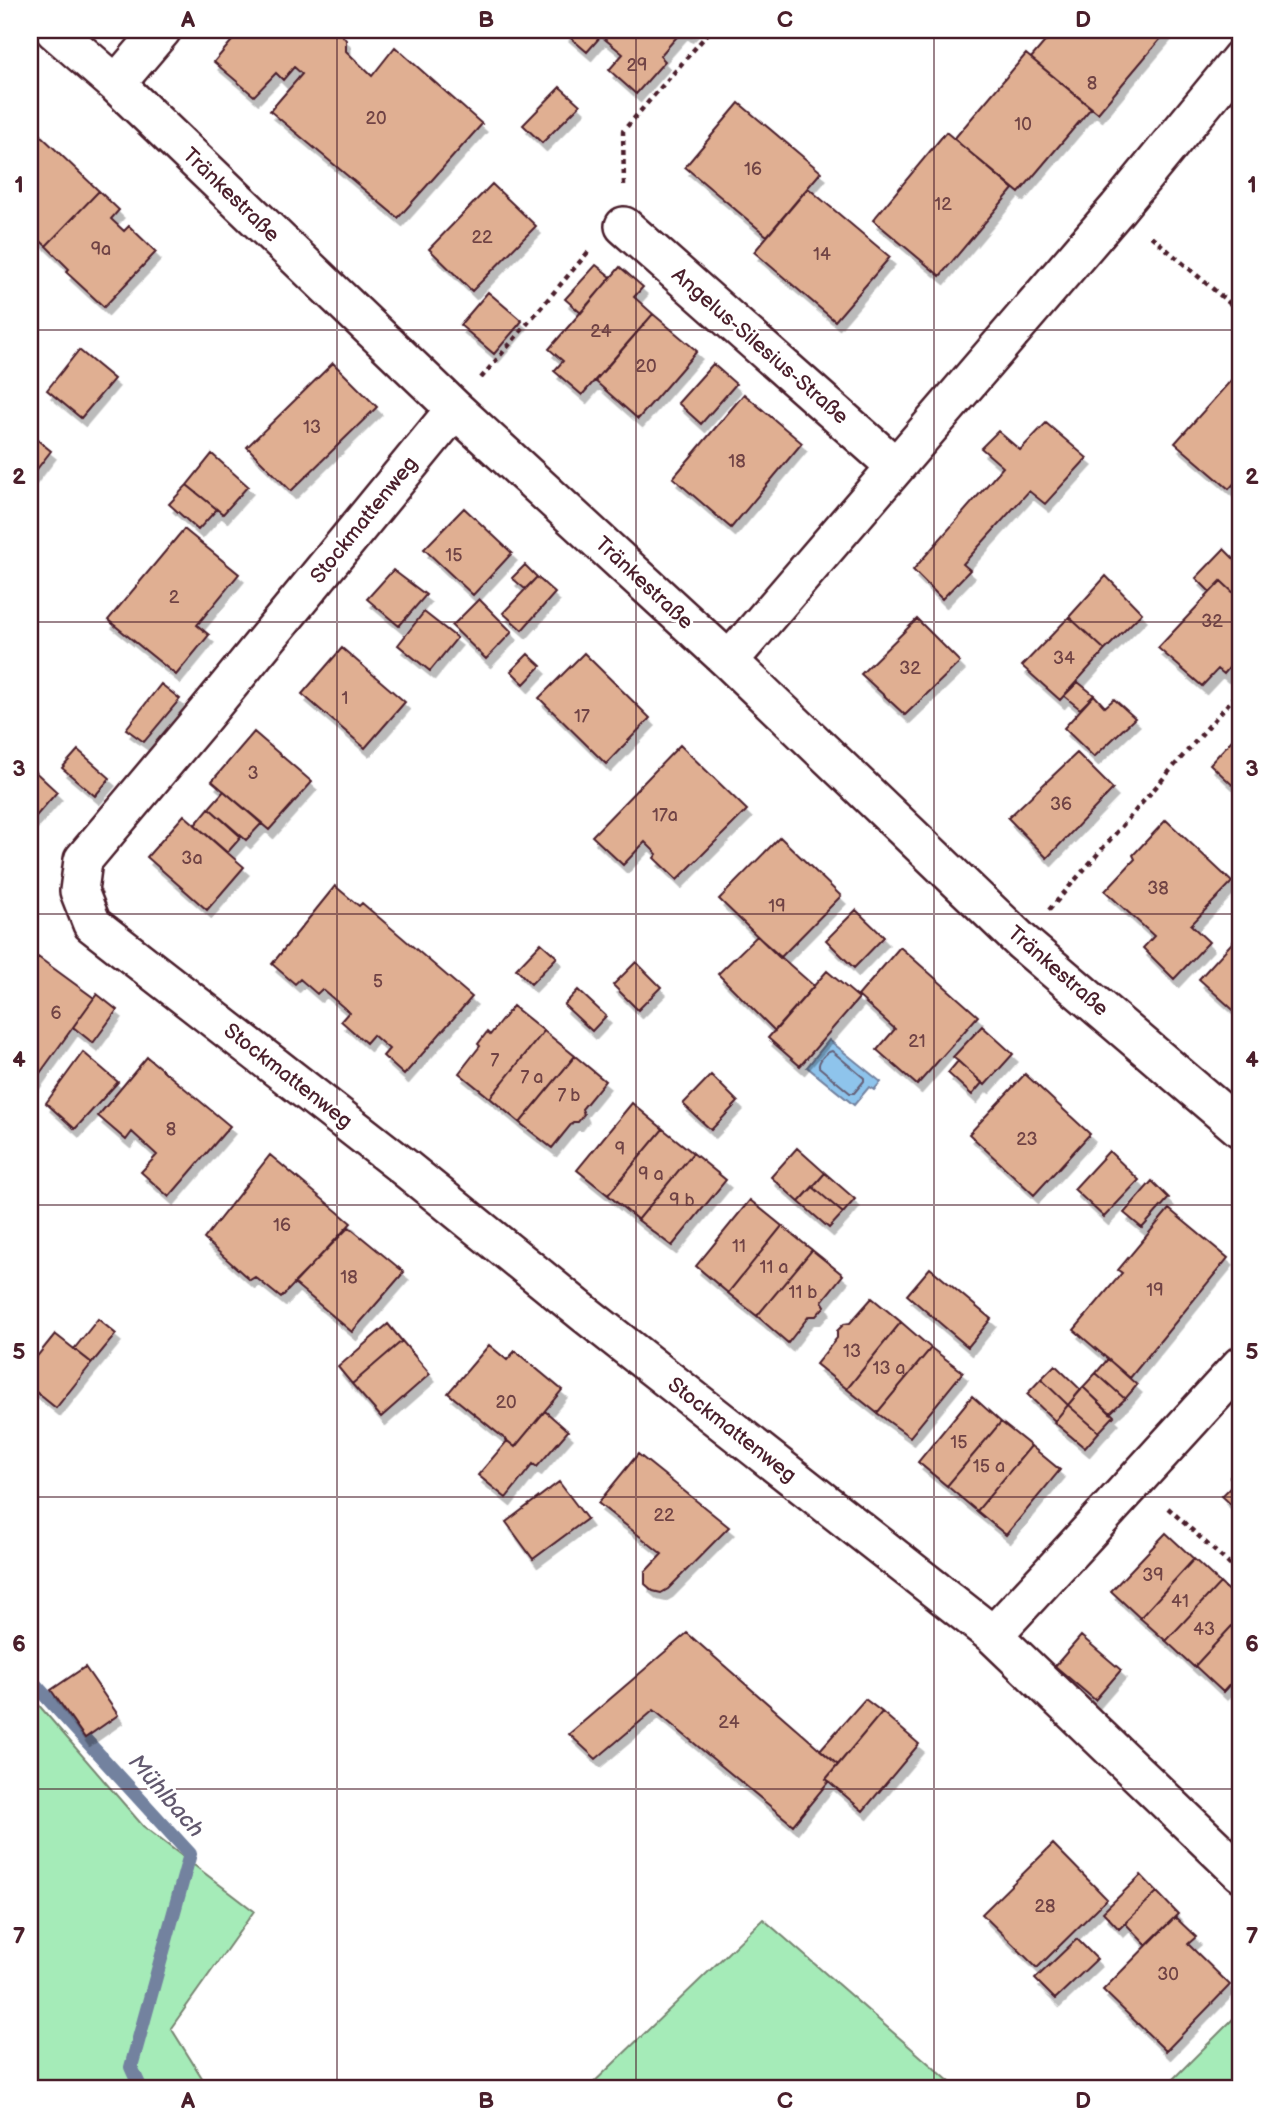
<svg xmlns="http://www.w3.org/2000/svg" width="1271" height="2119" viewBox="0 0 1271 2119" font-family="'Balsamiq Sans',sans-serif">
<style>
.green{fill:#a5ebb8;stroke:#788572;stroke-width:2}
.water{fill:#8ec4ec;stroke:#73829f;stroke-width:2}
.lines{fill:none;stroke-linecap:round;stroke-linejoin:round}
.shore{stroke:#656178;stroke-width:2}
.stream{stroke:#73829f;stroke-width:14}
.building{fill:#e0af92;stroke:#4a1f2b;stroke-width:2;filter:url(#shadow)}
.minor-casing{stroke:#4a1f2b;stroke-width:42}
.path{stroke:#4a1f2b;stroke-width:4.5;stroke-dasharray:5 5;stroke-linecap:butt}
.minor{stroke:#fff;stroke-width:37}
.grid{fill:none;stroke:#4a1f2b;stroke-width:2;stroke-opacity:0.55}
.labels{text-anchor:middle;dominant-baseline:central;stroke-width:6;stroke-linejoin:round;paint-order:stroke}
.number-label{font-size:18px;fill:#704345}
.street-label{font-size:21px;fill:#4a1f2b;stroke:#fff}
.water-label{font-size:23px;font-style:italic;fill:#62596f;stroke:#fff}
.neatline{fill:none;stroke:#4a1f2b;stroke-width:2.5}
.grid-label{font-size:23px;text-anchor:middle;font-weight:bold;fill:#4a1f2b}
</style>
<defs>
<filter id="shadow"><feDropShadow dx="4.5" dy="8" stdDeviation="0" flood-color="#0004"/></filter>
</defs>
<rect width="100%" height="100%" fill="#fff"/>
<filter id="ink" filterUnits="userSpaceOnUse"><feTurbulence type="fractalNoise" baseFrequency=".0143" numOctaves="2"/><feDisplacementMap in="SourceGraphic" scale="14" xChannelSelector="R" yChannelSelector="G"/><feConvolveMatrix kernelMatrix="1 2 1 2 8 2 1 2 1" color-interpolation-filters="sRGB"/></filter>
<g filter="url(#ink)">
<path class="green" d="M 30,1695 L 143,1826 L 254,1911 L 171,2028 L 209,2089 L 30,2089 Z
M 763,1919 L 958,2089 L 587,2089 Z
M 1241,2011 L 1241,2089 L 1163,2089 Z"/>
<path class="water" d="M 829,1040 L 881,1082 L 874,1090 L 869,1087 L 854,1105 L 807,1067 Z"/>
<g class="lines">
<path class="shore" d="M 832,1051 L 864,1078 L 864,1081 L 854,1093 L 850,1093 L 819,1067 C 818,1061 826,1052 832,1051 Z"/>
<path class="stream" d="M 30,1679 L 190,1854 L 131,2067 L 141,2089"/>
</g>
<path class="building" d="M 241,30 L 316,30 L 320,33 L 325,30 L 338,30 L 346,40 L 346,51 L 372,76 L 395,47 L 482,124 L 398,218 L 270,111 L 302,74 L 294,67 L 283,80 L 276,73 L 254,96 L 214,62 Z
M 568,30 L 692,30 L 688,34 L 683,30 L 660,56 L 665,61 L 636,94 L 609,70 L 623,54 L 601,36 L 587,52 L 565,33 Z
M 1055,30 L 1168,30 L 1098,113 L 1031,58 Z
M 1026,54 L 1091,108 L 1019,193 L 954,139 Z
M 560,87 L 580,105 L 542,143 L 523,125 Z
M 739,103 L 821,172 L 767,236 L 685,167 Z
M 37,132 L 99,191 L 46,246 L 30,231 L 30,139 Z
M 946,132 L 1013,189 L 940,276 L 873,220 Z
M 492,184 L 536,226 L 472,291 L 429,249 Z
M 808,188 L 890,257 L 835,321 L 754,252 Z
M 99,191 L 119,210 L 111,219 L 124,231 L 129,226 L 156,252 L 104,307 L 66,272 L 69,269 L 46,246 Z
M 596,265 L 611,277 L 581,313 L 565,299 Z
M 620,267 L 643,287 L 634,297 L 653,314 L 582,395 L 554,371 L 563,361 L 549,349 Z
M 488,292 L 522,321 L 494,354 L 460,325 Z
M 653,314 L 697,351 L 638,419 L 595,381 Z
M 79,350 L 114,379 L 81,418 L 47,390 Z
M 333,363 L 377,407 L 291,491 L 247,447 Z
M 713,364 L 736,384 L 701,424 L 678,403 Z
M 1241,369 L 1241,476 L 1229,489 L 1175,443 Z
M 744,394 L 802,443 L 731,528 L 673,478 Z
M 1046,423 L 1087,458 L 1045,504 L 1029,491 L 963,564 L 970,570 L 942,599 L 913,570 L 1003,467 L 981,448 L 998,431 L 1020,450 Z
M 30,434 L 51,451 L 30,478 Z
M 212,454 L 248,486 L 223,514 L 187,485 Z
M 187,485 L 217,509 L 198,530 L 169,504 Z
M 464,508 L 512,553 L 473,595 L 424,549 Z
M 184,529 L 239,574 L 197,625 L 209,635 L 176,675 L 108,620 Z
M 1224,549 L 1241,566 L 1241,592 L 1237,596 L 1221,581 L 1210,592 L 1196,578 Z
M 525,565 L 537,577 L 525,589 L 512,578 Z
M 393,570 L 426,595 L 399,626 L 367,599 Z
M 1106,576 L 1142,613 L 1105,650 L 1069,617 Z
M 537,577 L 555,593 L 522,630 L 503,613 Z
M 1221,581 L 1241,600 L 1241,643 L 1234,651 L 1239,656 L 1224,674 L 1218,669 L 1202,686 L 1158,648 Z
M 479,599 L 512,632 L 486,659 L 452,626 Z
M 424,612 L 457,638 L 430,671 L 398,645 Z
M 1069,617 L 1105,650 L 1060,700 L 1022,666 Z
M 917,619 L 960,662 L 905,715 L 861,674 Z
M 342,648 L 405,702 L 365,748 L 302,694 Z
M 584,653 L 650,718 L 606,764 L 539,698 Z
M 528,654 L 541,666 L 524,684 L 511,671 Z
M 1078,682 L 1094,695 L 1080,709 L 1064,696 Z
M 161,684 L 180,699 L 144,742 L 126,729 Z
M 1094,695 L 1105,707 L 1114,699 L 1135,718 L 1094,757 L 1064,728 Z
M 1241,730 L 1241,793 L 1210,764 Z
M 254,732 L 312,782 L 269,830 L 212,781 Z
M 680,745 L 747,810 L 677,880 L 654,858 L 657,854 L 645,842 L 623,865 L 592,836 Z
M 78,750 L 110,778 L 95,796 L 62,768 Z
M 1077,753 L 1113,789 L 1047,858 L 1008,818 Z
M 30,767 L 57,792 L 30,823 Z
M 224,791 L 262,823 L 246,840 L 209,808 Z
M 209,808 L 241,837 L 227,853 L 195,825 Z
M 184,815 L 244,867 L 207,910 L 147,857 Z
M 1166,820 L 1232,882 L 1191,925 L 1209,942 L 1174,979 L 1143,948 L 1154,936 L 1105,891 L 1135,859 L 1133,855 Z
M 780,837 L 841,896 L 780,958 L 719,899 Z
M 335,886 L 359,906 L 362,903 L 472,997 L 404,1075 L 383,1056 L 389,1049 L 373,1035 L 366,1043 L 341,1021 L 349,1012 L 322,989 L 317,994 L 300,979 L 295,984 L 272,964 Z
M 1241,900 L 1241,915 L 1234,908 Z
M 856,910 L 884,937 L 854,968 L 826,940 Z
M 1241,933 L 1241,1017 L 1199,979 Z
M 757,936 L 814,986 L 775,1031 L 718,974 Z
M 541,943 L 557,957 L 531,984 L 516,969 Z
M 900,947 L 978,1016 L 917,1085 L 877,1050 L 895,1029 L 858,996 Z
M 38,957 L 94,998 L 30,1087 L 30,967 Z
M 636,962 L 661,987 L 638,1010 L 613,985 Z
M 827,971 L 859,998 L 800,1066 L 768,1038 Z
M 578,990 L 606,1016 L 592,1031 L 564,1005 Z
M 97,994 L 117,1010 L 93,1043 L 73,1027 Z
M 513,1006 L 544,1031 L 490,1098 L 459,1073 L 480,1046 L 478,1044 L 487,1032 L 490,1035 Z
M 982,1026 L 1013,1054 L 985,1085 L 953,1057 Z
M 544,1031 L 575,1056 L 520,1123 L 490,1098 Z
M 83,1052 L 118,1082 L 75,1129 L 46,1103 Z
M 575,1056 L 605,1081 L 582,1109 L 584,1114 L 578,1122 L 573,1122 L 552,1148 L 520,1123 Z
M 147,1057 L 230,1126 L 169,1197 L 141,1172 L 157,1155 L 132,1132 L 126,1140 L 98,1116 Z
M 958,1061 L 982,1083 L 972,1095 L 948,1073 Z
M 1025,1074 L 1090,1134 L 1034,1195 L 969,1134 Z
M 711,1075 L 738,1102 L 711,1130 L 683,1104 Z
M 632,1103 L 663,1129 L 608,1195 L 577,1170 Z
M 663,1129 L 693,1153 L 638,1220 L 608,1195 Z
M 797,1148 L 825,1173 L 799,1202 L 771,1177 Z
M 1109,1151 L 1139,1180 L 1104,1217 L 1074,1189 Z
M 693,1153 L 726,1180 L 672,1246 L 638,1220 Z
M 270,1155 L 351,1223 L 281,1298 L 255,1277 L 250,1280 L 204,1239 Z
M 825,1173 L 855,1199 L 843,1213 L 813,1187 Z
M 1152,1181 L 1169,1198 L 1142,1228 L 1124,1213 Z
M 813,1187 L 843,1213 L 829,1228 L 799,1202 Z
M 750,1200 L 782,1226 L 728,1293 L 696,1266 Z
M 1169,1209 L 1228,1258 L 1130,1378 L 1074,1330 L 1122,1273 L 1118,1270 Z
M 782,1226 L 812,1250 L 757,1316 L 728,1293 Z
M 349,1227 L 404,1272 L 352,1332 L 294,1283 Z
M 812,1250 L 843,1275 L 822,1301 L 825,1306 L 816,1316 L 809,1316 L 788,1343 L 757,1316 Z
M 930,1268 L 991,1319 L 968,1347 L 907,1295 Z
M 872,1298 L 901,1322 L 847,1389 L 816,1364 L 837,1338 L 837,1331 L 844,1324 L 850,1323 Z
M 98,1319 L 116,1334 L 92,1363 L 74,1349 Z
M 901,1322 L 931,1348 L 877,1413 L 847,1389 Z
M 388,1324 L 402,1341 L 352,1384 L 338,1367 Z
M 55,1334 L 92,1363 L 56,1408 L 30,1387 L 30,1365 Z
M 402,1341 L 430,1374 L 381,1417 L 352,1384 Z
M 489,1345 L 507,1360 L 515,1351 L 562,1390 L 515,1447 L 448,1393 Z
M 931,1348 L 963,1372 L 910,1437 L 877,1413 Z
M 1108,1359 L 1137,1385 L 1125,1399 L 1096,1373 Z
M 1055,1365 L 1081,1390 L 1068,1405 L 1041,1379 Z
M 1096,1373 L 1125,1399 L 1110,1413 L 1083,1387 Z
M 1041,1379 L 1068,1405 L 1055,1421 L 1027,1394 Z
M 1083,1387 L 1114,1416 L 1099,1432 L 1068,1405 Z
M 972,1396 L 1001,1422 L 947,1486 L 918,1462 Z
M 1068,1405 L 1099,1432 L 1085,1448 L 1054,1422 Z
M 545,1411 L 568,1431 L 537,1467 L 533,1464 L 506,1498 L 478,1475 L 507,1441 L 515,1447 Z
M 1001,1422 L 1031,1446 L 977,1511 L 947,1486 Z
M 1031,1446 L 1060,1470 L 1006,1535 L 977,1511 Z
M 638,1454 L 729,1527 L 668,1589 L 661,1593 L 653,1591 L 645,1584 L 645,1572 L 662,1554 L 598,1503 Z
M 1241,1465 L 1241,1514 L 1222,1496 L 1235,1483 L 1230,1477 Z
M 559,1482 L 587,1519 L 533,1559 L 506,1522 Z
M 1166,1533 L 1194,1559 L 1140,1618 L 1111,1591 Z
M 1194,1559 L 1220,1583 L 1166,1641 L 1140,1618 Z
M 1220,1583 L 1241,1603 L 1241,1616 L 1194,1667 L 1166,1641 Z
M 1241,1616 L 1241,1672 L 1223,1692 L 1195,1666 Z
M 687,1633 L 838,1765 L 826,1779 L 829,1781 L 793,1825 L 654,1710 L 596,1759 L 569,1734 Z
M 1081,1636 L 1121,1670 L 1095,1700 L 1055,1666 Z
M 85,1667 L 118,1715 L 85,1738 L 51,1690 Z
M 865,1699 L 882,1712 L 838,1765 L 820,1750 Z
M 882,1712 L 919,1744 L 863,1811 L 826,1779 Z
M 1053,1844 L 1107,1899 L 1037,1968 L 982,1914 Z
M 1141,1875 L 1157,1892 L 1119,1929 L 1103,1912 Z
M 1157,1892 L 1178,1914 L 1146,1945 L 1125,1923 Z
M 1175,1917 L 1196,1937 L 1188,1944 L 1230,1985 L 1166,2051 L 1103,1990 Z
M 1077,1939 L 1097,1959 L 1055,1999 L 1035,1979 Z"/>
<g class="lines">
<defs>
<path id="minor" d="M 54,30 L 116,84 L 455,409 L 729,661 L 1022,942 L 1241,1129
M 116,84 L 162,30
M 624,226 L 895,466
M 455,409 L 198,723 L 83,860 L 79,891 L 92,924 L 404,1167 L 585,1314 L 993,1635 L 1241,1873
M 729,661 L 1118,208 L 1241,58
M 993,1635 C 1077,1546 1158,1455 1241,1365"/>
</defs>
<use href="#minor" class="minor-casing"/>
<path class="path" d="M 624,185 L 623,131 L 711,30
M 1151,236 L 1241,313
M 481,378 L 589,251
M 1049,910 L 1241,689
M 1168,1508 L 1241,1575"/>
<use href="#minor" class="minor"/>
</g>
</g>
<path class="grid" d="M 337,30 L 337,2089M 636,30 L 636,2089M 934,30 L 934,2089M 30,330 L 1241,330M 30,622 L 1241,622M 30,914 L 1241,914M 30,1205 L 1241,1205M 30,1497 L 1241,1497M 30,1789 L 1241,1789"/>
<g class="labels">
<g class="number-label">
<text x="637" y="65">29</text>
<text x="1092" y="83">8</text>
<text x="376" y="118">20</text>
<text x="1023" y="124">10</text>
<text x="753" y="169">16</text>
<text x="943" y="204">12</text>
<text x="482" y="237">22</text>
<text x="101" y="249">9a</text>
<text x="822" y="254">14</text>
<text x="601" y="331">24</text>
<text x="646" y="366">20</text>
<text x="312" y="427">13</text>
<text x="737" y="461">18</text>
<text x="454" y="555">15</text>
<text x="174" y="597">2</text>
<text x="1212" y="621">32</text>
<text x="1064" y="658">34</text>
<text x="910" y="668">32</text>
<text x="345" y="698">1</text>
<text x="582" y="716">17</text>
<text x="253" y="773">3</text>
<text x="1061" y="804">36</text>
<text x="665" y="815">17a</text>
<text x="192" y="858">3a</text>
<text x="1158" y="888">38</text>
<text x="777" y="906">19</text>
<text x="378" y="981">5</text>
<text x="56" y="1013">6</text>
<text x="917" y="1041">21</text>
<text x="495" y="1060">7</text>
<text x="532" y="1077">7 a</text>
<text x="569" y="1095">7 b</text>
<text x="171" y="1129">8</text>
<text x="1027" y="1139">23</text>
<text x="620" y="1149">9</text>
<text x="651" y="1174">9 a</text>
<text x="682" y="1200">9 b</text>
<text x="282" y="1225">16</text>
<text x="739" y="1246">11</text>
<text x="774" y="1267">11 a</text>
<text x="349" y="1277">18</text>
<text x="1155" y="1290">19</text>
<text x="803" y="1292">11 b</text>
<text x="852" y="1351">13</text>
<text x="889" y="1368">13 a</text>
<text x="506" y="1402">20</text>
<text x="959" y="1442">15</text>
<text x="989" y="1466">15 a</text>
<text x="664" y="1515">22</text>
<text x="1153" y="1575">39</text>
<text x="1180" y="1601">41</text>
<text x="1204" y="1629">43</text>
<text x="729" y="1722">24</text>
<text x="1045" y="1906">28</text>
<text x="1168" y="1974">30</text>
</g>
<g class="street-label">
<text transform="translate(231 195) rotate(44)">Tränkestraße</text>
<text transform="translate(760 346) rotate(41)">Angelus-Silesius-Straße</text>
<text transform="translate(364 520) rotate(-51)">Stockmattenweg</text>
<text transform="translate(644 583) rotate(43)">Tränkestraße</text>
<text transform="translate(1058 971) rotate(41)">Tränkestraße</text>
<text transform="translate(288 1076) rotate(38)">Stockmattenweg</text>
<text transform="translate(732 1430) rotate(38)">Stockmattenweg</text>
</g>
<g class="water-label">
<text transform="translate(166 1796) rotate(49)">Mühlbach</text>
</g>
</g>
<rect width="1271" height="2119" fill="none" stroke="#fff" stroke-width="77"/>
<rect x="38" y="38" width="1194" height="2042" class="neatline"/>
<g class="grid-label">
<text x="188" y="27">A</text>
<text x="486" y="27">B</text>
<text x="785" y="27">C</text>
<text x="1083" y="27">D</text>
<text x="19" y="192">1</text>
<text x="1252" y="192">1</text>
<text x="19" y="484">2</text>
<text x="1252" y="484">2</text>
<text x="19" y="776">3</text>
<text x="1252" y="776">3</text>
<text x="19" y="1067">4</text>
<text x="1252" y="1067">4</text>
<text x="19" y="1359">5</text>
<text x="1252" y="1359">5</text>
<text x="19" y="1651">6</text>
<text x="1252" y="1651">6</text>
<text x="19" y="1943">7</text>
<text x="1252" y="1943">7</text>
<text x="188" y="2108">A</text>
<text x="486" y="2108">B</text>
<text x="785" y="2108">C</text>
<text x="1083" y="2108">D</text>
</g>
</svg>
